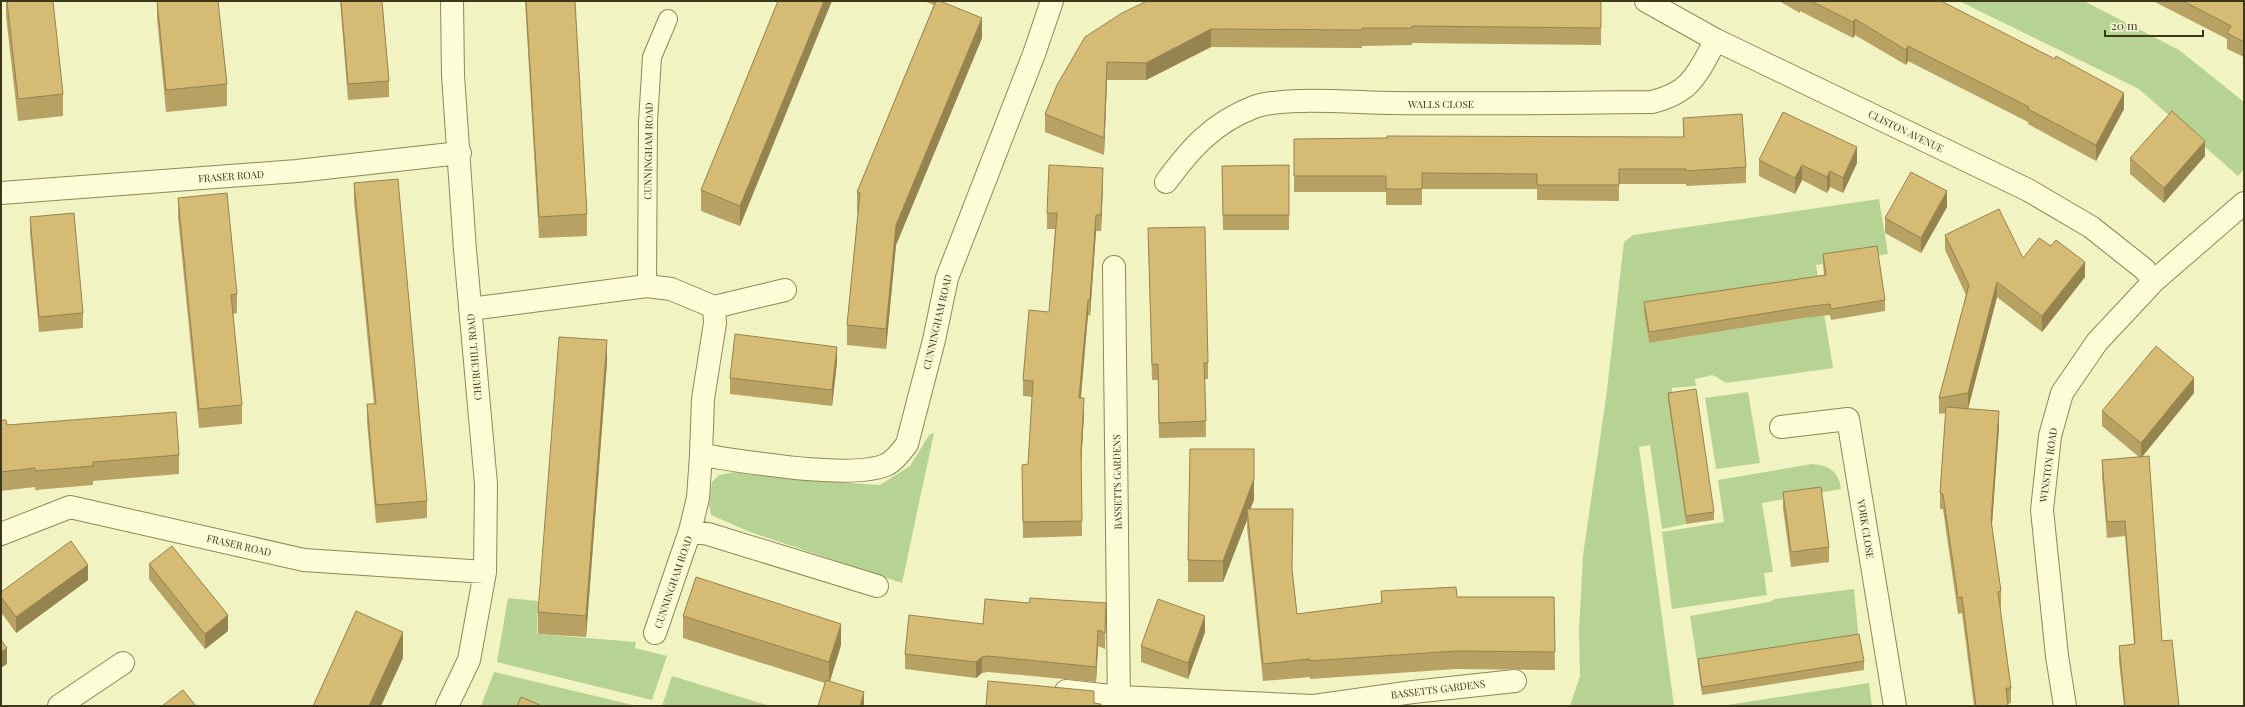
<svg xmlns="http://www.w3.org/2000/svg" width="2245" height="707" viewBox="0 0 2245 707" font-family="'Playfair Display',serif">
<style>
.green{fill:#b7d394;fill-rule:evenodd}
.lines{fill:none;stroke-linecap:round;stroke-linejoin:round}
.lane-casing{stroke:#8f8756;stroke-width:20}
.street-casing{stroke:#8f8756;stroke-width:24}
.lane{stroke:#fcfcd6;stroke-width:18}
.street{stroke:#fcfcd6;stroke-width:22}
.wall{fill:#b7a163}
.shaded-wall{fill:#958350}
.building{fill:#d5bb73;stroke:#958350}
.labels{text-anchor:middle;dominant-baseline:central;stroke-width:3;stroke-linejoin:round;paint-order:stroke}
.street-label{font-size:10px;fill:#3d371c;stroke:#f8f9d2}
</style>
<rect width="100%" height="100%" fill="#f2f3c2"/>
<path class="green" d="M 1959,1 L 2084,1 L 2179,50 L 2244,102 L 2244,169 L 2238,176 L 2139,89 Z
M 1879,199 L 1888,254 L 1816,265 L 1833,368 L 1726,383 L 1713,375 L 1695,379 L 1696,386 L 1672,388 L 1673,400 L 1668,401 L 1686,524 L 1662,529 L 1650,445 L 1639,447 L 1674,706 L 1570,706 L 1580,676 L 1579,629 L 1583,555 L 1606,398 L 1624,242 L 1633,235 ZM 1644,314 L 1810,317 L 1649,343 Z
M 1748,392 L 1760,463 L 1716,469 L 1705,398 Z
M 934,433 L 902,583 L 750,532 L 711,515 L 709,505 L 712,482 L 719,475 L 735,472 L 789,479 L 880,485 L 910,466 L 929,435 Z
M 1812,464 C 1829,465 1839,472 1841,489 L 1762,503 L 1773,572 L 1764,573 L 1767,595 L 1672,609 L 1662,532 L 1724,522 L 1718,480 Z
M 1854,589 L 1859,642 L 1698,667 L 1690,616 L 1769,602 L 1775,599 Z
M 508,598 L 538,601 L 537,634 L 636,642 L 635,648 L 667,656 L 652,700 L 497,662 Z
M 494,672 L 637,706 L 481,706 Z
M 672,676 L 770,706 L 662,706 Z
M 1869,683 L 1872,706 L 1721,706 Z"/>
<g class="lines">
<defs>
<path id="lane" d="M 647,286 L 648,122 L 652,57 L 668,19"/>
<path id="street" d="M 1646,1 L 1716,40 L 2028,190 L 2091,227 L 2144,269 L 2154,281
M 1166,182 C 1191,148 1213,123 1254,107 C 1284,96 1358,103 1392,103 C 1479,104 1565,103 1652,102 C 1692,92 1697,74 1716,40
M 1,193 L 297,171 L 460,153
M 1114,267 L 1119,706
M 714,307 L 785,290
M 470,309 L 647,286 L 671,289 L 714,307 L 715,323 L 703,399 L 701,455 C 743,461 853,481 888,464 C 896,459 901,452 907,444 L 934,340 L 947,278 L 1034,54 L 1052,1
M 1781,427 L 1848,419 L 1895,706
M 690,531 L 708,534 L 877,586
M 1,534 L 70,507 L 304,560 L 485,572
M 655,633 L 690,531 L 698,498 L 701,455
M 1066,691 L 1120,697 L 1312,706
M 59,706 L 123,663
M 447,706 L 469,660 L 485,572 L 486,484 L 465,250 L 453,75 L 452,1
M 1314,706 L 1413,692 L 1515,681
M 2065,706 L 2057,656 L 2042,510 L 2050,436 L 2062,393 L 2097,342 L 2154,281 L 2244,203"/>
</defs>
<use href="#lane" class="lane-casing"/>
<use href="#street" class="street-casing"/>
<use href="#lane" class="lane"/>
<use href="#street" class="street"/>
</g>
<path class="wall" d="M 6,1 L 53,1 L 63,94 L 63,116 L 18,121 L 6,16 Z
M 157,1 L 218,1 L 227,84 L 227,106 L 166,112 L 157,18 Z
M 340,1 L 382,1 L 389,81 L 389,97 L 348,100 Z
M 525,1 L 575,1 L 587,214 L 587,236 L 539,238 Z
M 778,1 L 740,226 L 701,211 L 701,190 Z
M 924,1 L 944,1 L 943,2 L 982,38 L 896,245 L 886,349 L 847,345 L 847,325 L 858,213 L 857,212 L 857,192 L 934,5 Z
M 1601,1 L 1601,45 L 1412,43 L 1412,45 L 1362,46 L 1362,48 L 1211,47 L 1146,80 L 1107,80 L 1104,155 L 1045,132 L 1045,114 L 1085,37 Z
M 1779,1 L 1942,1 L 2124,109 L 2096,161 L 2028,124 L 2028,122 L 1908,61 L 1906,65 L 1855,35 L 1853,38 L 1800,11 L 1800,13 Z
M 2153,1 L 2244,1 L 2244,57 L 2227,49 L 2227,39 Z
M 1683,118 L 1746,167 L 1746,183 L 1686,186 L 1686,184 L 1619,184 L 1619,201 L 1537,200 L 1537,189 L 1422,189 L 1422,205 L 1386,205 L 1386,192 L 1294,192 L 1294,139 L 1683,137 Z
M 2205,156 L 2164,203 L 2130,174 L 2130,158 Z
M 1759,160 L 1857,163 L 1843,193 L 1830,187 L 1827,193 L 1802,180 L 1795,194 L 1759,176 Z
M 1289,165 L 1289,230 L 1223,230 L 1222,166 Z
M 354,183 L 427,501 L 427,518 L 376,523 L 367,422 L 367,404 L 374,404 L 354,201 Z
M 1103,184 L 1101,231 L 1096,231 L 1090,316 L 1088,315 L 1081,398 L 1084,414 L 1081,463 L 1082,536 L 1023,538 L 1022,465 L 1028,464 L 1032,397 L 1023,396 L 1023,380 L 1049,312 L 1055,229 L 1047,229 L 1047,213 Z
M 178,198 L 237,294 L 237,313 L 233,314 L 242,405 L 242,424 L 199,428 L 178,217 Z
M 1947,207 L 1921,253 L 1885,233 L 1885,218 Z
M 30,217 L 83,313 L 83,328 L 39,332 L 30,232 Z
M 1148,228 L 1208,363 L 1208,379 L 1205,379 L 1206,437 L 1159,438 L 1158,380 L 1152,380 Z
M 1945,235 L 2023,258 L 2085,277 L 2042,332 L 1997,297 L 1968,409 L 1999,427 L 1992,526 L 2001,591 L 2001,607 L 2000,607 L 2011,688 L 2011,703 L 2008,704 L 2008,706 L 1974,706 L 1962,613 L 1958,614 L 1943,509 L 1940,509 L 1940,493 L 1946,413 L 1939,414 L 1939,398 L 1966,295 L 1945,250 Z
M 1823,254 L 1885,300 L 1885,311 L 1831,320 L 1830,315 L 1804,318 L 1649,343 L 1644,313 L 1644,302 L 1824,275 L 1823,265 Z
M 607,362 L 586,637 L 538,634 L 538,612 Z
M 837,362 L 832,406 L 730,394 L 730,378 Z
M 1668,393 L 1714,512 L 1714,520 L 1686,524 L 1668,401 Z
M 2194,393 L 2142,457 L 2162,641 L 2179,706 L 2124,706 L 2119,661 L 2119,646 L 2134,644 L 2125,536 L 2107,538 L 2102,476 L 2102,460 L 2139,457 L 2102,426 L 2102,411 Z
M 1,420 L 7,425 L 179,455 L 179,474 L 93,481 L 93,485 L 35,490 L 35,487 L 1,491 Z
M 1783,492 L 1829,547 L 1829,562 L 1791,567 L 1783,508 Z
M 1254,500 L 1250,509 L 1292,571 L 1297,614 L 1381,604 L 1381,591 L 1457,597 L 1554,597 L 1555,670 L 1456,669 L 1310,679 L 1310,677 L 1263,681 L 1247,527 L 1247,520 L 1223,582 L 1188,582 L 1188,560 Z
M 149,564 L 228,631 L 205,649 L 149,579 Z
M 88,580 L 16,633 L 1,612 L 1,592 Z
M 1029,603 L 1106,603 L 1105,649 L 1098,646 L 1096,682 L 988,672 L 982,673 L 976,678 L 905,669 L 905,654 L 983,624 Z
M 683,616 L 841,645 L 830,681 L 864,706 L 825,683 L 683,638 Z
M 1205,632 L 1188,679 L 1141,662 L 1141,646 Z
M 1698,659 L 1864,661 L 1864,670 L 1702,695 L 1698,667 Z"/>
<path class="shaded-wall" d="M 824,1 L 832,1 L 740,226 L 740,206 Z
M 982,18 L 982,38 L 896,245 L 886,349 L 886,329 L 896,225 Z
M 1855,19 L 1855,35 L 1853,38 L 1853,22 Z
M 1211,29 L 1211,47 L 1146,80 L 1146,63 Z
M 1908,46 L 1908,61 L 1906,65 L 1906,50 Z
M 1107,62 L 1107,80 L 1104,155 L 1104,138 Z
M 2124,93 L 2124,109 L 2096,161 L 2096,145 Z
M 2205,141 L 2205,156 L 2164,203 L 2164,188 Z
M 1857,147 L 1857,163 L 1843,193 L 1843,178 Z
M 1802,165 L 1802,180 L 1795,194 L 1795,178 Z
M 1103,168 L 1103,184 L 1101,231 L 1101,215 Z
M 1830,171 L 1830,187 L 1827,193 L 1827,177 Z
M 1947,191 L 1947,207 L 1921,253 L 1921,238 Z
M 1096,215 L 1096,231 L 1090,316 L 1090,300 Z
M 2085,262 L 2085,277 L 2042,332 L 2042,316 Z
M 1997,282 L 1997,297 L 1968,409 L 1968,393 Z
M 1088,300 L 1088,315 L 1079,414 L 1079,398 Z
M 607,340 L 607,362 L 586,637 L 586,616 Z
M 837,347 L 837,362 L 832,406 L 832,390 Z
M 2194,378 L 2194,393 L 2141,458 L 2141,443 Z
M 1084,398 L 1084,414 L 1081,467 L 1081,452 Z
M 1999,411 L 1999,427 L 1991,536 L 1991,520 Z
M 1254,449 L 1254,500 L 1247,517 L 1247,509 L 1247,520 L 1223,582 L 1223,561 Z
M 88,565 L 88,580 L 16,633 L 16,617 Z
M 228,615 L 228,631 L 205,649 L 205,634 Z
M 1205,616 L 1205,632 L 1188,679 L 1188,663 Z
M 841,624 L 841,645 L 829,684 L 829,662 Z
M 1098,630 L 1098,646 L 1096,682 L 1096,667 Z
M 403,632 L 403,658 L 381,706 L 369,706 Z
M 7,648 L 7,664 L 1,668 L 1,652 Z
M 982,657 L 982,673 L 976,678 L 976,662 Z
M 864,692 L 864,706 L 860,706 Z"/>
<path class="building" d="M 7,1 L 53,1 L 63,94 L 18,99 Z
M 157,1 L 218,1 L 227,84 L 166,90 Z
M 341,1 L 382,1 L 389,81 L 348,84 Z
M 526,1 L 575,1 L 587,214 L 539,217 Z
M 778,1 L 824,1 L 740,206 L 701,190 Z
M 936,1 L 940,1 L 982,18 L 896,225 L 886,329 L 847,325 L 860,193 L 857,192 Z
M 1147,1 L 1601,1 L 1601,28 L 1412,26 L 1412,28 L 1362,28 L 1362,30 L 1211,29 L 1146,63 L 1107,62 L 1104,138 L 1045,114 L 1057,85 L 1085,37 L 1122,13 Z
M 1811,1 L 1941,1 L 2055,59 L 2056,56 L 2124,93 L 2096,145 L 2028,109 L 2029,107 L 1908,46 L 1906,50 L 1855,19 L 1853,22 Z
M 2183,1 L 2244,1 L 2244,42 L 2227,33 L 2231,26 Z
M 2172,111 L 2205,141 L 2164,188 L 2130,158 Z
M 1783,112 L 1857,147 L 1843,178 L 1830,171 L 1827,177 L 1802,165 L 1795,178 L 1759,160 Z
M 1742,114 L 1746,167 L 1686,171 L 1686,169 L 1619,169 L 1619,185 L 1537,185 L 1537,174 L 1422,173 L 1422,189 L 1386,189 L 1386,176 L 1294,176 L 1294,139 L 1387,138 L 1387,136 L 1684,137 L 1683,118 Z
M 1049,165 L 1103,168 L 1101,215 L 1096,215 L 1090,300 L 1088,300 L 1079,398 L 1084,398 L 1081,452 L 1082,521 L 1023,522 L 1022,465 L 1028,464 L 1033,381 L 1023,380 L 1029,310 L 1049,312 L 1057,213 L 1047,213 Z
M 1289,165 L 1289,215 L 1223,215 L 1222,166 Z
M 1911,172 L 1947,191 L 1921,238 L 1885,218 Z
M 398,179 L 427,501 L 376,505 L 367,404 L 376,404 L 354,183 Z
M 227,193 L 237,294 L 231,295 L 242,405 L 199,409 L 178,198 Z
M 1999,209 L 2023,258 L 2039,238 L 2051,246 L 2056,240 L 2085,262 L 2042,316 L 1997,282 L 1968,393 L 1939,398 L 1969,285 L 1945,235 Z
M 74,213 L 83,313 L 39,317 L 30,217 Z
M 1205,227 L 1208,363 L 1204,363 L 1206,421 L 1159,423 L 1158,364 L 1152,365 L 1148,228 Z
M 1877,246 L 1885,300 L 1831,309 L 1830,304 L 1804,307 L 1649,332 L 1644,302 L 1826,275 L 1823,254 Z
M 735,334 L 837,347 L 832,390 L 730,378 Z
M 559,337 L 607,340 L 586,616 L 538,612 Z
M 2156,346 L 2194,378 L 2141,443 L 2102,411 Z
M 1696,389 L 1714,512 L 1686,516 L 1668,393 Z
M 1946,407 L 1999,411 L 1991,520 L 2001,591 L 1998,592 L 2011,688 L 2006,688 L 2008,706 L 1976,706 L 1962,597 L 1958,598 L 1943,494 L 1940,493 Z
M 176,412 L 179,455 L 93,462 L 93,466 L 35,471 L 35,468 L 1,472 L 1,420 L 6,420 L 7,425 Z
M 1190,449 L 1254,449 L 1254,479 L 1223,561 L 1188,560 Z
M 2149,456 L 2162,641 L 2172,640 L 2179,706 L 2125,706 L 2119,646 L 2135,644 L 2125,521 L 2107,522 L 2102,460 Z
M 1821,487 L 1829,547 L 1791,552 L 1783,492 Z
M 1247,509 L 1293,509 L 1292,569 L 1297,614 L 1382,603 L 1381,591 L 1456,587 L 1457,597 L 1554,597 L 1555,652 L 1456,651 L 1310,661 L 1310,659 L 1263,664 Z
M 71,541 L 88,565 L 16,617 L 1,597 L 1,592 Z
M 172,546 L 228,615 L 205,634 L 149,564 Z
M 696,577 L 841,624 L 829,662 L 683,616 Z
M 1030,598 L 1106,603 L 1105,633 L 1098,630 L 1096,667 L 988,656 L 982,657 L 976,662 L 905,654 L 909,615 L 983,624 L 985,599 L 1029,603 Z
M 1158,599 L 1205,616 L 1188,663 L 1141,646 Z
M 356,611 L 403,632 L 369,706 L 313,706 Z
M 1859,634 L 1864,661 L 1702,687 L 1698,659 Z
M 1,640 L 7,648 L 1,652 Z
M 826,680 L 864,692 L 860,706 L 818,706 Z
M 988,681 L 1094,691 L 1094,703 L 1101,704 L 1101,706 L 986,706 Z
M 183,690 L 196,706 L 162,706 Z
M 521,697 L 542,706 L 517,706 Z"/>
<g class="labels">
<g class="street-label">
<text x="1441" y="104">WALLS CLOSE</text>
<text transform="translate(1906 131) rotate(26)">CLISTON AVENUE</text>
<text transform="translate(648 151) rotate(-89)">CUNNINGHAM ROAD</text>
<text transform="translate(231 176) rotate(-4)">FRASER ROAD</text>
<text transform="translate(937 322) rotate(-77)">CUNNINGHAM ROAD</text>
<text transform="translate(474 357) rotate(-95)">CHURCHILL ROAD</text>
<text transform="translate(2048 465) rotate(-82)">WINSTON ROAD</text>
<text transform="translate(1117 482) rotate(-91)">BASSETTS GARDENS</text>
<text transform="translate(1866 529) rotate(81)">YORK CLOSE</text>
<text transform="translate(239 545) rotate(13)">FRASER ROAD</text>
<text transform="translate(673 582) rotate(-71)">CUNNINGHAM ROAD</text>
<text transform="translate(1438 689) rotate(-7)">BASSETTS GARDENS</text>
</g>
</g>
<rect width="2245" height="707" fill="none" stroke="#3d371c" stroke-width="4"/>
<path d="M2105 30v6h98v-6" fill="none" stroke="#3d371c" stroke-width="2"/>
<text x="2111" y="30" font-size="12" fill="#3d371c" stroke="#f8f9d2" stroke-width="3" paint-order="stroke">20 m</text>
</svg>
